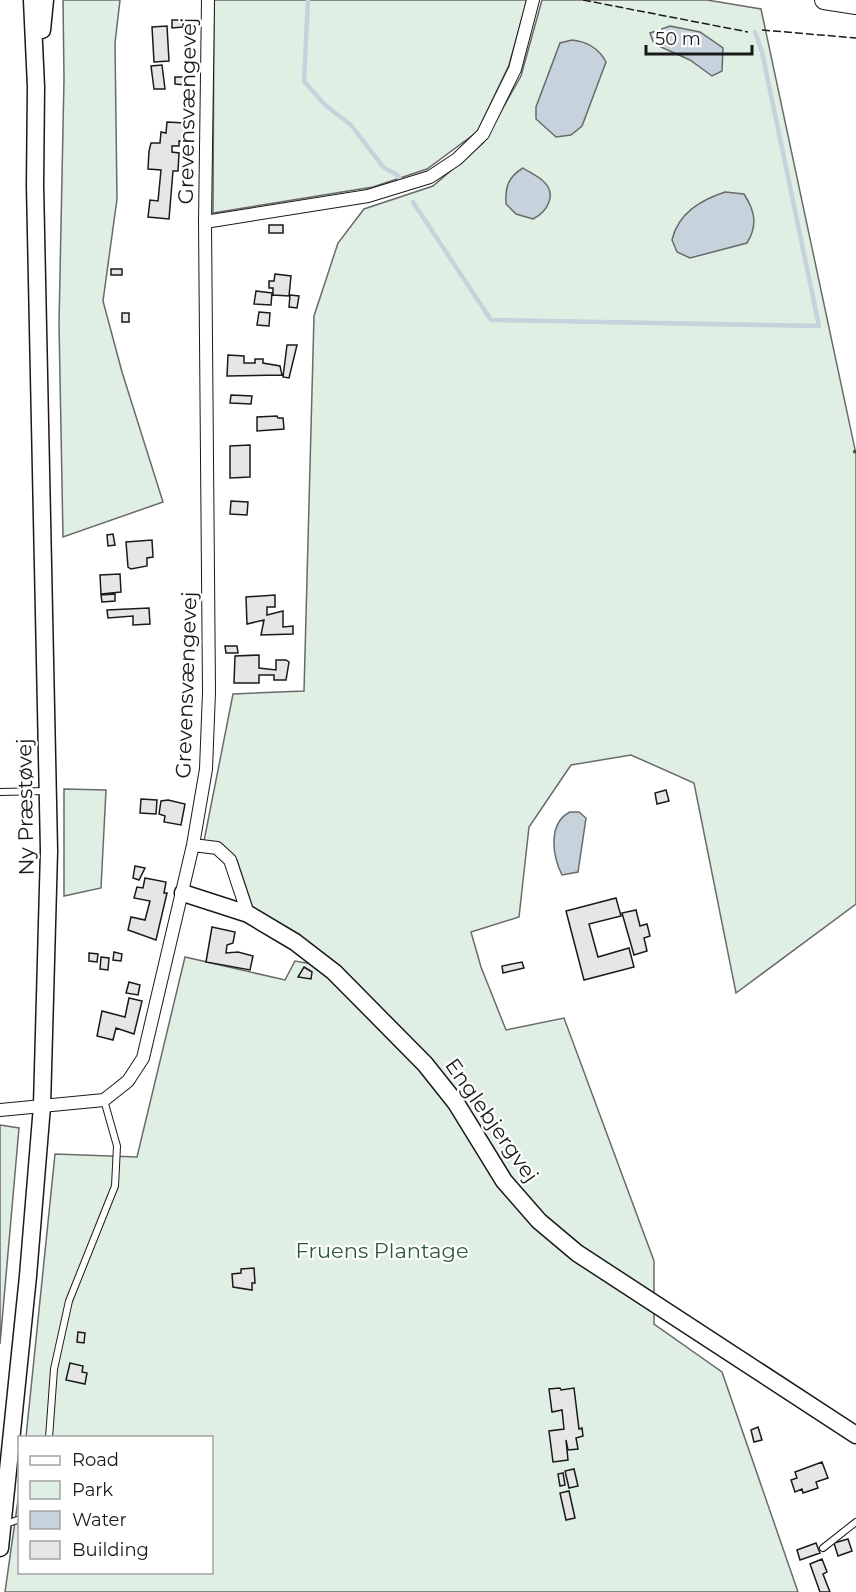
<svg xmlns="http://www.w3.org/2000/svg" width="856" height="1592" viewBox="0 0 856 1592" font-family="Montserrat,sans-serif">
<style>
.green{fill:#e0efe3;stroke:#6a6a6a;stroke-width:1.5}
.water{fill:#c6d2dc;stroke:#6a6a6a;stroke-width:1.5}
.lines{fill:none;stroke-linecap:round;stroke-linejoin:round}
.stream{stroke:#c6d2dc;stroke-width:4.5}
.building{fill:#e6e6e6;stroke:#1a1a1a;stroke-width:1.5}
.service-casing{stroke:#1a1a1a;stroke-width:8}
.minor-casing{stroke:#1a1a1a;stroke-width:14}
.tertiary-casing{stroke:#1a1a1a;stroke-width:19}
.secondary-casing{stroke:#1a1a1a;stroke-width:20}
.service{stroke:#fff;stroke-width:6}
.minor{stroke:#fff;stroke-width:12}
.tertiary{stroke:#fff;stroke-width:16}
.secondary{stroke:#fff;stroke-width:18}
.hedge{stroke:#2b5a34;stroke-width:4.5;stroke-dasharray:3 4.5;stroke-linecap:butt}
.fence{stroke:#1a1a1a;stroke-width:1.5;stroke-dasharray:8 3;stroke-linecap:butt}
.labels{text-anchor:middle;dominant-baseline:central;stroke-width:4.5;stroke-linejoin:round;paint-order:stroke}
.street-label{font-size:21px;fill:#1a1a1a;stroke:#fff}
.park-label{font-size:21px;fill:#2b5a34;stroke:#fff}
</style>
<rect width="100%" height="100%" fill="#fff"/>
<path class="green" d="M 63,0 L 120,0 L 115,43 L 117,199 L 103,301 L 122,372 L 163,502 L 63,537 L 59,324 L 64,79 Z
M 214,0 L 527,0 L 509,65 L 477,132 L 427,169 L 373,187 L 213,213 Z
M 542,0 L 707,0 L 761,9 L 856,454 L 856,904 L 736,993 L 694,783 L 631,755 L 571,765 L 529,827 L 519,917 L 471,932 L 481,967 L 506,1030 L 564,1018 L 654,1261 L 654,1324 L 722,1372 L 798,1592 L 5,1592 L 19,1493 L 20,1572 L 212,1572 L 212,1438 L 26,1437 L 55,1154 L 137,1157 L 185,957 L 285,980 L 295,961 L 341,969 L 254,911 L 237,860 L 222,844 L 204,841 L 233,694 L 304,691 L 314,316 L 338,243 L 364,209 L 433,186 L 483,143 L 521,76 Z
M 64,789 L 106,790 L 101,888 L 64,896 Z
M 0,1125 L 19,1128 L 0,1344 Z"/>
<path class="water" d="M 670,26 L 700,32 L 723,48 L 722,71 L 712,76 L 690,60 L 654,44 L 650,33 Z
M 572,40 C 588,42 599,48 606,62 L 582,126 L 571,135 L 556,137 L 536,119 L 536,107 L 560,43 Z
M 523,168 C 529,172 538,176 543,181 C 558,194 547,212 533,219 L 516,214 L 506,204 C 505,187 508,177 523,168 Z
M 725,192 L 744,194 C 755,211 758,225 747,243 L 690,258 L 677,252 L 672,240 C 678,213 701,200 725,192 Z
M 570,812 L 579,812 L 586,818 L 578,872 L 562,875 C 552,855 548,823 570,812 Z"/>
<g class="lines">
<path class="stream" d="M 308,0 L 304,81 L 324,104 L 351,125 L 384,168 L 396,174 L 401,180
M 413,202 L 491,320 L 819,326 L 762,52 L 755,32"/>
</g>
<path class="building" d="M 172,20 L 183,20 L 183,27 L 172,28 Z
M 167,26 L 169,61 L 154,62 L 152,27 Z
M 162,65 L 165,89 L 154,89 L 151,66 Z
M 175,77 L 186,77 L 186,85 L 175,84 Z
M 167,122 L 185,123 L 184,142 L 179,141 L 179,146 L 172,146 L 172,152 L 179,153 L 178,171 L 173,171 L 169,219 L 148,217 L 150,200 L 158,201 L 161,170 L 148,169 L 149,151 L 151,143 L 160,143 L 161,132 L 166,133 Z
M 269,225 L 283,225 L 283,233 L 269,233 Z
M 111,269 L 122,269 L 122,275 L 111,275 Z
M 275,274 L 291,276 L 289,296 L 273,295 L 273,288 L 269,288 L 269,281 L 274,281 Z
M 256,291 L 272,293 L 271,305 L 254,304 Z
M 290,295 L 299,296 L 297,308 L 289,307 Z
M 259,312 L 270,313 L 269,326 L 257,325 Z
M 122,313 L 129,313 L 129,322 L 122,322 Z
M 287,345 L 297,345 L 289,378 L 283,377 Z
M 228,355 L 244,356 L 244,363 L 255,363 L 255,359 L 263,359 L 263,363 L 280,366 L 282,375 L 227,376 Z
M 231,395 L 252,396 L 251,404 L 230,403 Z
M 277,416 L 278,418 L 283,418 L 284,429 L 257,431 L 257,417 Z
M 250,445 L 250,477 L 230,478 L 230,446 Z
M 231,501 L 248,502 L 247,515 L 230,514 Z
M 113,534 L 115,545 L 108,546 L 107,535 Z
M 152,540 L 153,557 L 147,558 L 147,566 L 131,569 L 128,567 L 126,542 Z
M 120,574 L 121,592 L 101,594 L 100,575 Z
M 115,594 L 115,601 L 102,602 L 101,595 Z
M 275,595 L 275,607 L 267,607 L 267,615 L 283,611 L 283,627 L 293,626 L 293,634 L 261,635 L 264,620 L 247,624 L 246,597 Z
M 149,608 L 150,624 L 133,625 L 133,616 L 108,618 L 107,610 Z
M 225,646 L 237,646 L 238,653 L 226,653 Z
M 259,655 L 259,668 L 276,670 L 276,660 L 286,660 L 289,662 L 286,680 L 274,680 L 274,675 L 259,675 L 259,683 L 234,683 L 235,656 Z
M 666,790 L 669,801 L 657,804 L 655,793 Z
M 141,799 L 157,800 L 156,814 L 140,813 Z
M 168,800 L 185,804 L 181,825 L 164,822 L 165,816 L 159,814 L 161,801 Z
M 135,866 L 145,868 L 139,880 L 133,878 Z
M 145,878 L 166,882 L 164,893 L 167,893 L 156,940 L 128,930 L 131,917 L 145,920 L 150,901 L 134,898 L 137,887 L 143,888 Z
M 616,898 L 621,916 L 589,924 L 598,957 L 629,948 L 634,967 L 584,980 L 566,911 Z
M 636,910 L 640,926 L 647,924 L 650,936 L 644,938 L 647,951 L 634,955 L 622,913 Z
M 212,927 L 235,932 L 233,943 L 227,945 L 226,953 L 238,952 L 253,956 L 250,970 L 206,962 Z
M 114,952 L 122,954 L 121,961 L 113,960 Z
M 89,953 L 98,954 L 97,962 L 89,961 Z
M 101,957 L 109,958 L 108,970 L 100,969 Z
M 522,962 L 524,968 L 503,973 L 502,966 Z
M 304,967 L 312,972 L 311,979 L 298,977 Z
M 129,982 L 140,985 L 138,995 L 126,993 Z
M 129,998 L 142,1001 L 134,1034 L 116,1028 L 113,1040 L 97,1036 L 102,1011 L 125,1017 Z
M 254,1268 L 255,1283 L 252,1283 L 252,1290 L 233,1287 L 232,1274 L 241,1273 L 241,1269 Z
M 78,1332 L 85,1333 L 84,1343 L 77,1342 Z
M 70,1363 L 83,1366 L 82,1372 L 87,1373 L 85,1384 L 66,1380 Z
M 560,1388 L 561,1390 L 574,1388 L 579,1429 L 582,1428 L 583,1436 L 576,1438 L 578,1449 L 568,1450 L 566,1440 L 568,1460 L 553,1462 L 549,1431 L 564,1429 L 562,1410 L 552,1412 L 549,1389 Z
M 758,1427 L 762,1440 L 754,1442 L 751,1430 Z
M 822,1462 L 828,1478 L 816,1482 L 818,1488 L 803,1493 L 802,1489 L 795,1492 L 791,1480 L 797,1478 L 795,1472 Z
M 574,1469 L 578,1486 L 569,1488 L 565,1471 Z
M 563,1473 L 565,1485 L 560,1486 L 558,1474 Z
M 569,1491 L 575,1518 L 566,1520 L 560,1493 Z
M 848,1539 L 852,1551 L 838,1556 L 834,1543 Z
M 816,1543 L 820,1553 L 800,1560 L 797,1550 Z
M 822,1559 L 827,1572 L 823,1574 L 830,1592 L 820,1592 L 810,1564 Z"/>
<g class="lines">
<defs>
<path id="service" d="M 0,792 L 47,791
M 49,1438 L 54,1369 L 69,1301 L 115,1186 L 117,1146 L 104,1100
M 3,1525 L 20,1519
M 823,1548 L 856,1522"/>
<path id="minor" d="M 205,222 L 368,196 L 430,177 L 457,159 L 483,134 L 515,69 L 533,0
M 193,845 L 217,848 L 230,860 L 248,914
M 0,1110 L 104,1100 L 128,1081 L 143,1058 L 193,845 L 206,769 L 209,692 L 205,222 L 208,0"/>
<path id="tertiary" d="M 42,30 L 45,0
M 183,893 L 248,914 L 295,942 L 334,972 L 425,1064 L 456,1103 L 504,1181 L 539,1221 L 577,1253 L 856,1435
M 0,1548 L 28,1276 L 42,1106 L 49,851 L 35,185 L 36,87 L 32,0"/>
<path id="secondary" d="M 824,0 L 856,5"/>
</defs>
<use href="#service" class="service-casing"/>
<use href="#minor" class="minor-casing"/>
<use href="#tertiary" class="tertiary-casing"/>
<use href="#secondary" class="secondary-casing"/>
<use href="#service" class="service"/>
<use href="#minor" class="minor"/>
<use href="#tertiary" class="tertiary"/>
<use href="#secondary" class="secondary"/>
<path class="hedge" d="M 855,450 L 856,454"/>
<path class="fence" d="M 583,0 L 748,32
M 762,30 L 856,38"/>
</g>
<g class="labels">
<g class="street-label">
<text transform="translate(187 111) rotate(-89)">Grevensvængevej</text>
<text transform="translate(186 685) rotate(-88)">Grevensvængevej</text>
<text transform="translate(25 807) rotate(-91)">Ny Præstøvej</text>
<text transform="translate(492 1120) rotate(55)">Englebjergvej</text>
</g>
<g class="park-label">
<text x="382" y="1250">Fruens Plantage</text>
</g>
</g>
<rect x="18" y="1436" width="195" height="138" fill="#ffffff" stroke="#a3a3a3" stroke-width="1.5"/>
<rect x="30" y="1456" width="30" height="9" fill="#ffffff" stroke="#a3a3a3" stroke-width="1.5"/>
<text x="72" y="1466" font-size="18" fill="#1a1a1a">Road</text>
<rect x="30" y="1481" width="30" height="18" fill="#e0efe3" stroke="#a3a3a3" stroke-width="1.5"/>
<text x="72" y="1496" font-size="18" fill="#1a1a1a">Park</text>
<rect x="30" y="1511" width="30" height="18" fill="#c6d2dc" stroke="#a3a3a3" stroke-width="1.5"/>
<text x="72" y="1526" font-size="18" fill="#1a1a1a">Water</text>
<rect x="30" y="1541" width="30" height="18" fill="#e6e6e6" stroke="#a3a3a3" stroke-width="1.5"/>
<text x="72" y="1556" font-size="18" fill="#1a1a1a">Building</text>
<path d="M646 45v9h106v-9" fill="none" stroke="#1a1a1a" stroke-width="3"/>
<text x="655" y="45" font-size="18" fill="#1a1a1a" stroke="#ffffff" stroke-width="4.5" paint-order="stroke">50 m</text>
</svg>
